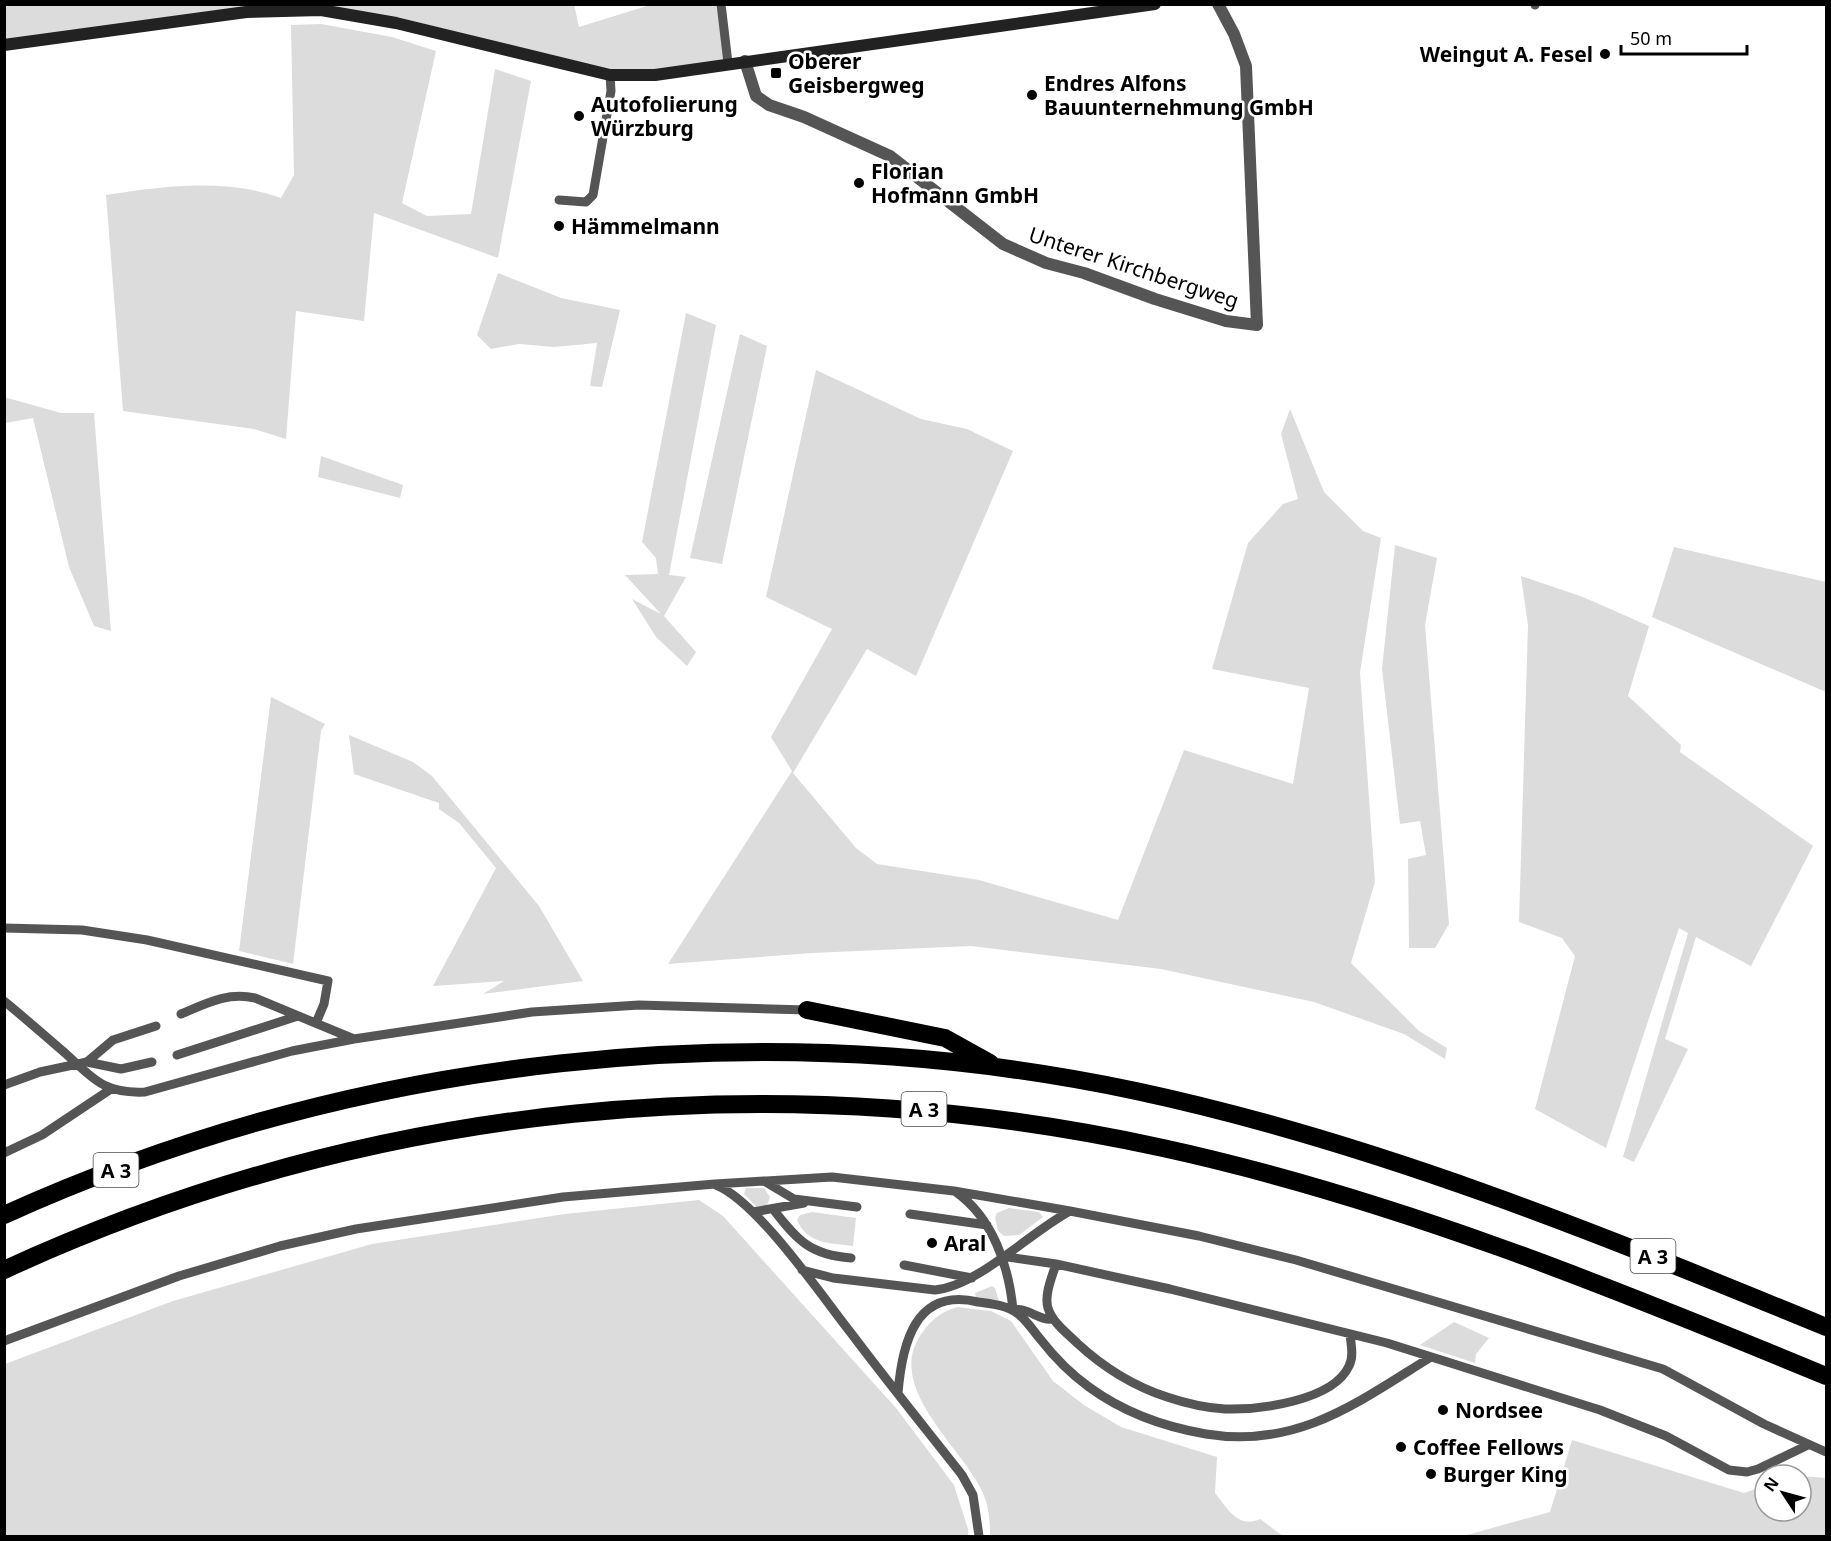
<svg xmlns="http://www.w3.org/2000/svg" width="1831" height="1541" viewBox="0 0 1831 1541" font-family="'Noto Sans',sans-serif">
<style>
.green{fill:#dcdcdc}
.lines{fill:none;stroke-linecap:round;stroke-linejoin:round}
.lane{stroke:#555;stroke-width:9}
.street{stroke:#555;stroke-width:12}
.secondary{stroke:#222;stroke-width:12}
.highway{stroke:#000;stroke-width:18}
.poi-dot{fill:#000;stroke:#fff;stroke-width:2}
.labels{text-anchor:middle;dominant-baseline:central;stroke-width:5;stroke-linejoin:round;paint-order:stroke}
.shield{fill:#fff;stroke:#4c4c4c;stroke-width:1.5}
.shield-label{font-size:20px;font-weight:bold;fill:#000}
.poi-label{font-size:21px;font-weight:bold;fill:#000;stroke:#fff;text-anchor:start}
.street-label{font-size:21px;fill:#000;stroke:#fff}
</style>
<rect width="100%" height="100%" fill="#fff"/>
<path class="green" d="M 574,4 L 579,27 L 650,5 L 720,5 L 728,63 L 610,75 L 321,10 L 5,45 L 4,5 Z
M 321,24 L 392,37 L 436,51 L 402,203 L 427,216 L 471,214 L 495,69 L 531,81 L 498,258 L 374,213 L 364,321 L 296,311 L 286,439 L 254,429 L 123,411 L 106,195 C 163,186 226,178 281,198 L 294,175 L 291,25 Z
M 498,273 L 561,298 L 620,310 L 602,387 L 590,386 L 597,343 L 554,347 L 519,344 L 491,349 L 477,335 Z
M 686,313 L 716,325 L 669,575 L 686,577 L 664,616 L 696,652 L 687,666 L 656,637 L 632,599 L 661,614 L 625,575 L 658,574 L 656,558 L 642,542 Z
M 740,334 L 767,346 L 722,564 L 690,558 Z
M 816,370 L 921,419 L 967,429 L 1013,451 L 916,676 L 867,649 L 793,773 L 856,848 L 877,864 L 979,880 L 1118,920 L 1184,750 L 1293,784 L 1309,688 L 1212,669 L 1248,543 L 1283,504 L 1298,499 L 1281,434 L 1290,409 L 1324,492 L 1363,531 L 1381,538 L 1360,672 L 1375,882 L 1351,963 L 1419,1031 L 1447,1048 L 1445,1059 L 1404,1034 L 1314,1002 L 1161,969 L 971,946 L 812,953 L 668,964 L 792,771 L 771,737 L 832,629 L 766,597 Z
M 4,397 L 61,413 L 94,413 L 111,631 L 94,626 L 69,567 L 33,418 L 5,423 Z
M 321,456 L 403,485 L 400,498 L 318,477 Z
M 1395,545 L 1437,558 L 1425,625 L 1449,924 L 1435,948 L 1409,948 L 1408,859 L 1426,855 L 1420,821 L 1400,824 L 1382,669 Z
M 1674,547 L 1826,582 L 1826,692 L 1652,617 Z
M 1521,576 L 1583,597 L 1649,626 L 1628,696 L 1681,745 L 1680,752 L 1813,846 L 1751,966 L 1696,937 L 1665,1039 L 1688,1049 L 1634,1162 L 1623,1157 L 1688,933 L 1679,928 L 1606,1148 L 1535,1109 L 1575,956 L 1562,938 L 1519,922 L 1528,625 Z
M 271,697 L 325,724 L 321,731 L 293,964 L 239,951 Z
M 349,735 L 413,762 L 432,776 L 539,906 L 583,981 L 483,994 L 504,981 L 433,986 L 496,868 L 459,823 L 439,809 L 439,803 L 354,774 Z
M 746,1188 L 764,1188 L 770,1197 L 767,1205 L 757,1207 L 744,1194 Z
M 699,1200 L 723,1216 L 896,1408 L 954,1485 L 968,1529 L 968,1536 L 5,1536 L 5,1364 L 173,1301 L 372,1244 L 565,1214 Z
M 1009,1208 L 1039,1212 L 1043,1217 L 1019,1235 L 1004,1236 L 998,1231 L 995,1218 L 997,1213 Z
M 812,1212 L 856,1218 L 853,1246 C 830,1243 807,1244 797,1220 L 800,1215 Z
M 992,1286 L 995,1288 L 999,1301 L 976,1298 L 975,1293 Z
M 958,1307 L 991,1311 L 1011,1321 L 1053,1381 L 1084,1405 L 1121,1427 L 1217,1457 L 1215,1493 C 1228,1509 1238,1529 1260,1519 L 1283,1536 L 990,1536 C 990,1521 989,1506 982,1491 C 962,1447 883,1386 922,1333 C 932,1319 942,1311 958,1307 Z
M 1454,1322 L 1489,1338 L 1476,1354 L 1475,1363 L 1420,1345 Z
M 1572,1440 L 1744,1493 L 1765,1486 L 1765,1511 L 1801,1511 L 1801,1476 L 1826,1478 L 1826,1536 L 1463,1536 L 1550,1512 Z"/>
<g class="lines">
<path class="lane" d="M 721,4 L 728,63
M 1535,5 L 1535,4
M 559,200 L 586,202 L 593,195 L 611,91 L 610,75
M 4,928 L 82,930 L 147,940 L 328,981 L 324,1004 L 316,1023
M 4,1001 C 25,1018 45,1036 65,1053 C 93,1078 103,1094 145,1092 L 292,1051 L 354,1039 L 532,1012 L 639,1005 L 807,1010
M 181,1014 C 207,1003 227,992 255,998 L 354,1039
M 177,1055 L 298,1016
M 87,1062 L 121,1069 L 152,1062
M 4,1085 L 40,1072 L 87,1062 L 113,1040 L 156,1026
M 4,1153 L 42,1135 L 111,1089
M 764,1181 L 794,1199 L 857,1207
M 716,1185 C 758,1202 821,1295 851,1333 C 887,1381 925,1428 962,1475 L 973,1495 L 979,1536
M 956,1192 C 993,1218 1009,1267 1013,1310
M 773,1209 C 797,1240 810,1255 851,1258
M 753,1212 L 804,1203
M 910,1214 L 987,1225
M 1001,1256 L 1056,1264 L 1170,1289 L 1387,1343 L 1600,1410 L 1666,1436 L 1729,1470 L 1747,1472 L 1758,1469 L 1808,1445
M 1056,1264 C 1052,1277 1044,1295 1048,1308 C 1052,1322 1067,1333 1077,1343 C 1103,1367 1133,1386 1167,1397 C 1185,1403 1205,1408 1225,1409 C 1259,1410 1333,1401 1349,1366 C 1354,1356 1351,1345 1350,1334
M 904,1265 L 972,1278
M 802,1270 L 833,1278 L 935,1290 C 978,1286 1029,1233 1070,1211
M 1013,1310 C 1029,1307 1038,1321 1053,1319
M 4,1341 L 179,1276 L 280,1246 L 356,1229 L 563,1197 L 715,1184 L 832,1177 L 954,1191 L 1070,1211 L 1199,1236 L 1296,1260 L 1663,1369 L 1764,1424 L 1826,1452
M 898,1393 C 902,1344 915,1287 978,1302 C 991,1304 1006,1305 1017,1313 C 1027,1320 1033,1331 1041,1340 C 1055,1358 1071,1374 1089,1387 C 1123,1412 1165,1427 1206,1434 C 1298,1449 1358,1402 1431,1357"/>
<path class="street" d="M 745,61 L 756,96 L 769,105 L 804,117 L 890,156 L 1003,244 L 1046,263 L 1084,273 L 1155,299 L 1226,321 L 1257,325 L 1246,66 L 1234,34 L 1218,4"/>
<path class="secondary" d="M 4,45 L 246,12 L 321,10 L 396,23 L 610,75 L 655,75 L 1155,4"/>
<path class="highway" d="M 807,1010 L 945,1038 L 990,1063
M 4,1215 C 355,1056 759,1011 1136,1091 C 1375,1142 1602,1235 1826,1327
M 4,1270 C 369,1102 771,1062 1163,1148 C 1392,1198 1611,1287 1826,1376"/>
</g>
<g class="poi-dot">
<circle cx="1605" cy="54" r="6"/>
<rect x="770" y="67" width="12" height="12" rx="3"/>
<circle cx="1032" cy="95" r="6"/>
<circle cx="579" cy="116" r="6"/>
<circle cx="859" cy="183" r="6"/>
<circle cx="559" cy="226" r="6"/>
<circle cx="932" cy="1243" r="6"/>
<circle cx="1443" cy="1410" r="6"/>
<circle cx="1401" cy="1447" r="6"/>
<circle cx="1431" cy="1474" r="6"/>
</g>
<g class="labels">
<g class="shield">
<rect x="901.5" y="1092" width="45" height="34" rx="4.5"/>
<rect x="93.5" y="1153" width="45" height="34" rx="4.5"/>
<rect x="1630.5" y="1239" width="45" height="34" rx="4.5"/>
</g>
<g class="shield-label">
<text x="924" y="1109">A 3</text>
<text x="116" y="1170">A 3</text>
<text x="1653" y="1256">A 3</text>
</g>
<g class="poi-label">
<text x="1593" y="54" text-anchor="end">Weingut A. Fesel</text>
<text x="788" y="61">Oberer<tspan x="788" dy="24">Geisbergweg</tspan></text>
<text x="1044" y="83">Endres Alfons<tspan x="1044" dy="24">Bauunternehmung GmbH</tspan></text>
<text x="591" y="104">Autofolierung<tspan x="591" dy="24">Würzburg</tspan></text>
<text x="871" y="171">Florian<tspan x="871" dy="24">Hofmann GmbH</tspan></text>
<text x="571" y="226">Hämmelmann</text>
<text x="944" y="1243">Aral</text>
<text x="1455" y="1410">Nordsee</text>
<text x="1413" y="1447">Coffee Fellows</text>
<text x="1443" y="1474">Burger King</text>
</g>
<g class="street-label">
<text transform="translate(1134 267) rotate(18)">Unterer Kirchbergweg</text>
</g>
</g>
<rect width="1831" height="1541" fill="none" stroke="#000000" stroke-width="12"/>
<g transform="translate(1783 1493) rotate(306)"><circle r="28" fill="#ffffff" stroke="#999999" stroke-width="1.5"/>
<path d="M0-4.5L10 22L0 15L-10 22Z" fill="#000000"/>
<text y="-9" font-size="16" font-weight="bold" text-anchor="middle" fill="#000000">N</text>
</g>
<path d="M1621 45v9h126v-9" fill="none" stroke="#000000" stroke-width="3"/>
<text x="1630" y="45" font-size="18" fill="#000000" stroke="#ffffff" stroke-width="4.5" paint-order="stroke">50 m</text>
</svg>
